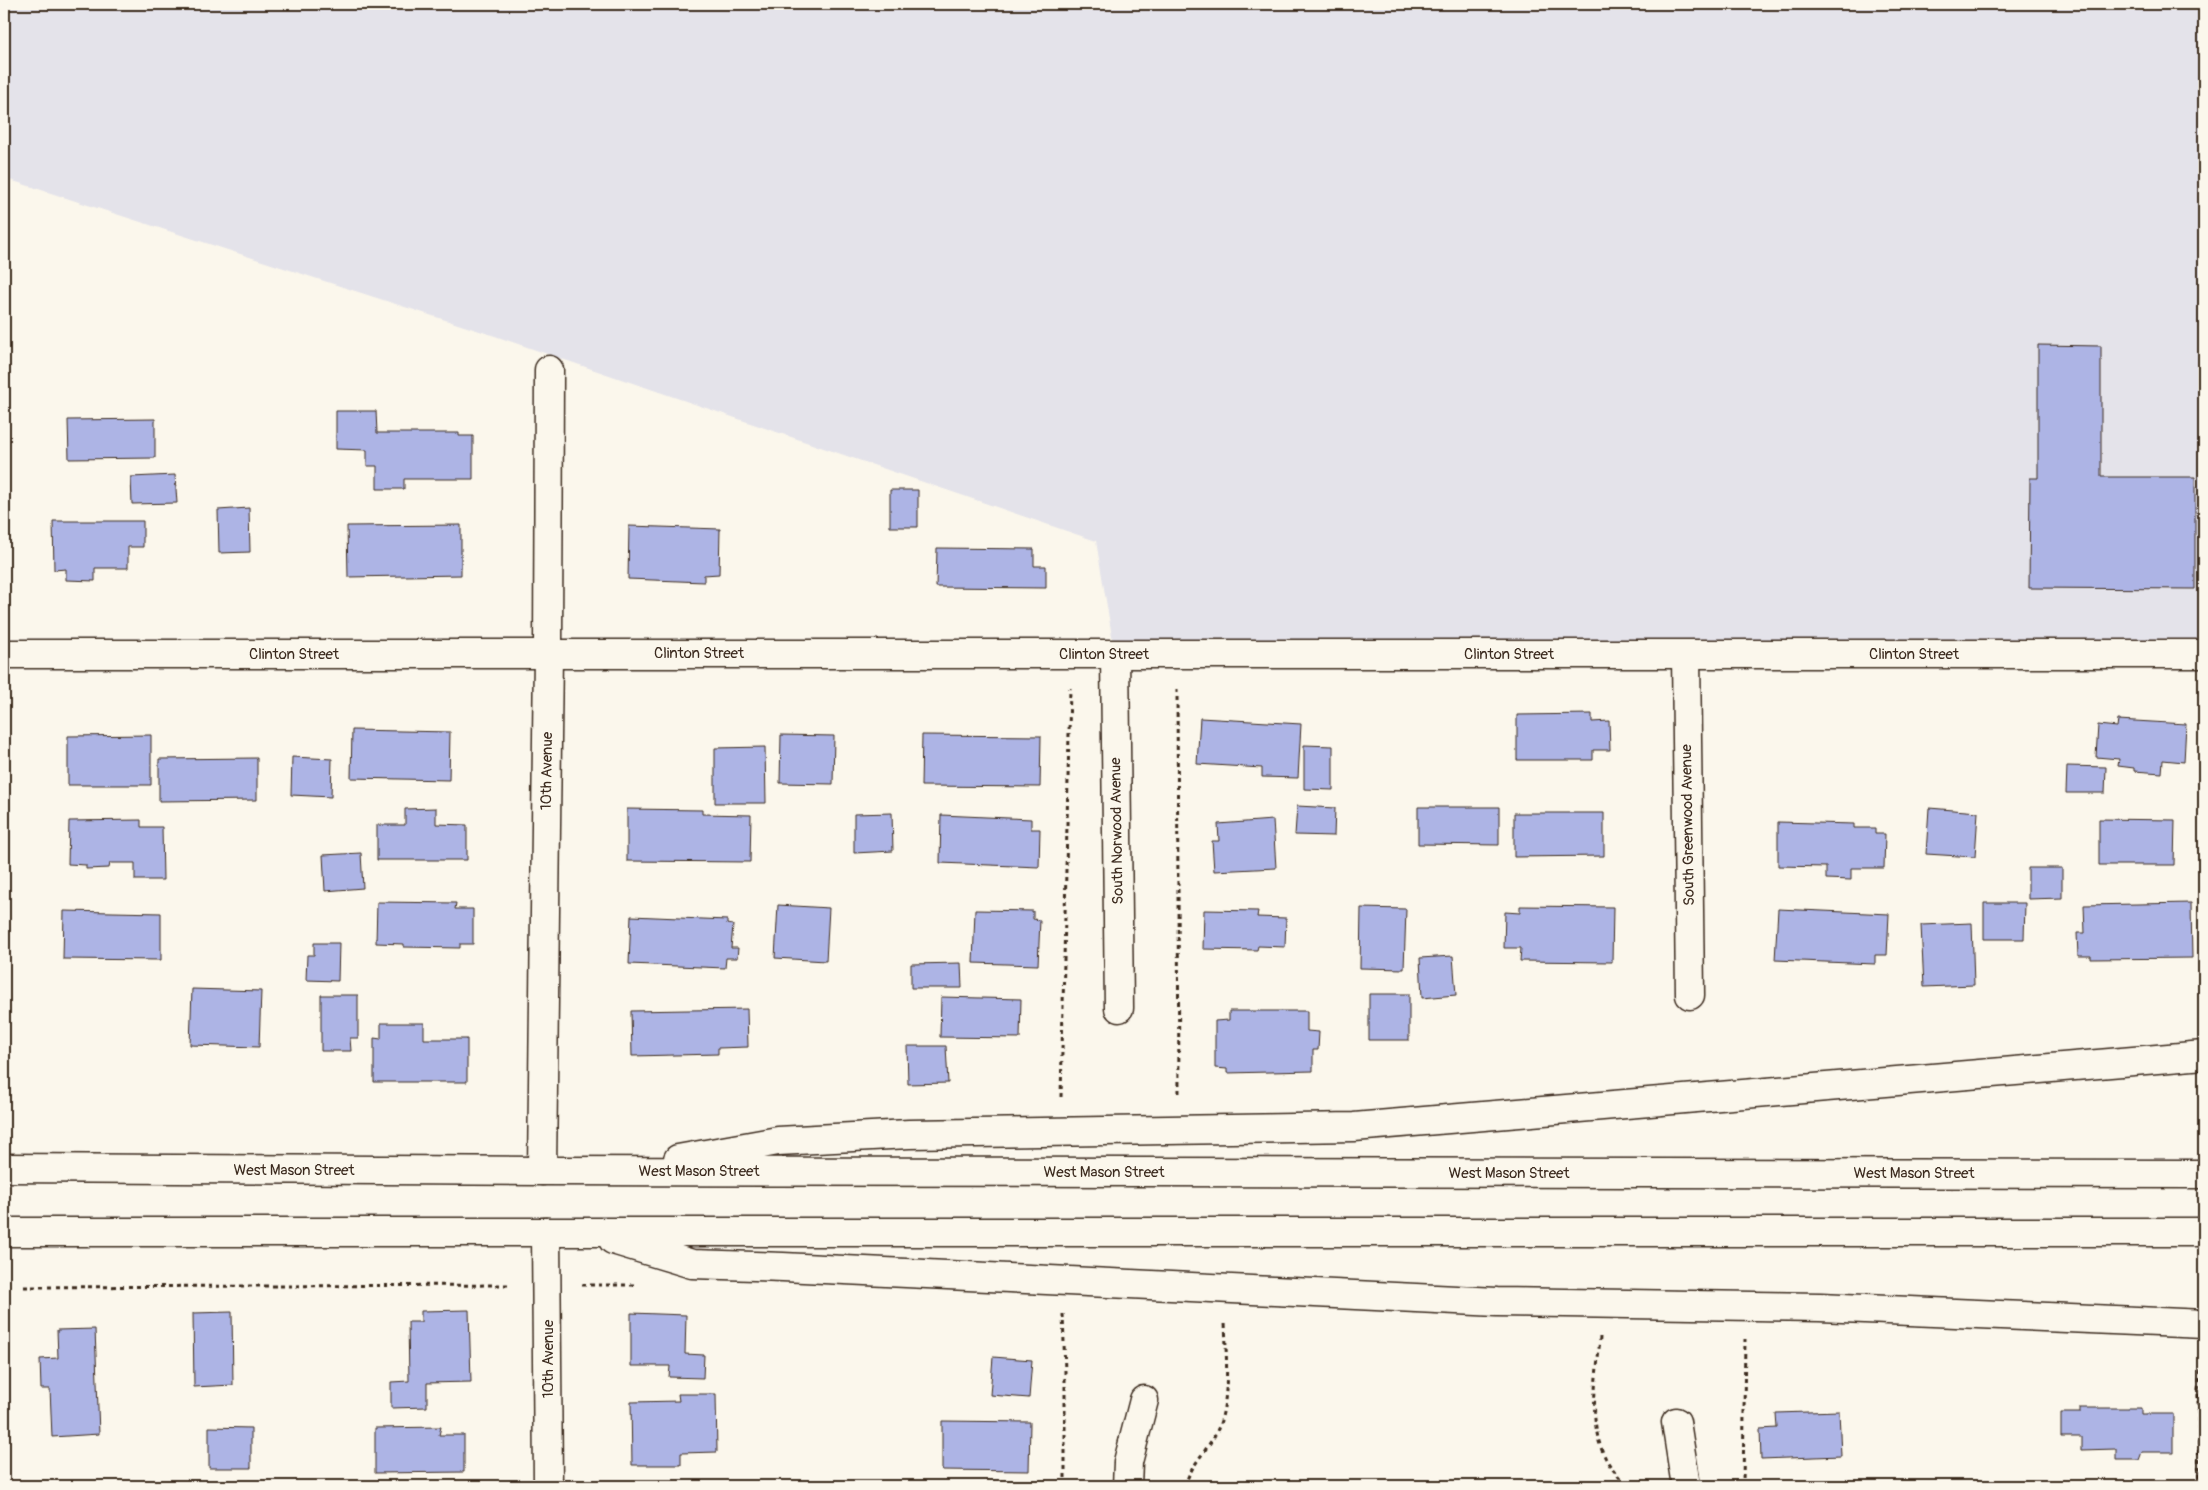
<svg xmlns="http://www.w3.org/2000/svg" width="2208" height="1490" viewBox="0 0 2208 1490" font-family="Pangolin,sans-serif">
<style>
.built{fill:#e4e3ea}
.building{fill:#adb4e5;stroke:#3b2a1e}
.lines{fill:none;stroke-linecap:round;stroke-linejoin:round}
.street-casing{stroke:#3b2a1e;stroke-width:31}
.primary-casing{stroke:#3b2a1e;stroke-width:31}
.path{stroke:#3b2a1e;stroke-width:3;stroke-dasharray:4 4;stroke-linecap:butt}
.street{stroke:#fbf7ec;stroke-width:28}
.primary{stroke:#fbf7ec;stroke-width:28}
.labels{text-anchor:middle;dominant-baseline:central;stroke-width:4;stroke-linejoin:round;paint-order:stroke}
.street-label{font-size:15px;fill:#3b2a1e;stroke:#fbf7ec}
</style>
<rect width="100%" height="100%" fill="#fbf7ec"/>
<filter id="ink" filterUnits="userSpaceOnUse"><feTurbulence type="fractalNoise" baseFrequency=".02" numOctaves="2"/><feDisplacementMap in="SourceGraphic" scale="10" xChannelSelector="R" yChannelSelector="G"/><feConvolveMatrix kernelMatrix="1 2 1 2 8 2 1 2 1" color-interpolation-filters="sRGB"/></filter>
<g filter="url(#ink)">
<path class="built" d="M 4,4 L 2204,4 L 2204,654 L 1115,654 L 1096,541 L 495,336 L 4,178 Z"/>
<path class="building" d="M 2038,345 L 2101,346 L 2101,477 L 2195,477 L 2195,589 L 2029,588 L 2030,478 L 2038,478 Z
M 336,411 L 376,411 L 377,433 L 459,433 L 459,436 L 473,436 L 473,479 L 404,479 L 404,489 L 377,489 L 377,466 L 367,466 L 367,450 L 336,449 Z
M 155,419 L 155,458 L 69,459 L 68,420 Z
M 175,475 L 177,503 L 132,504 L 131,477 Z
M 890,490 L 918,490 L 918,527 L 890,527 Z
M 249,508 L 250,552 L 219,553 L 218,510 Z
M 53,521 L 143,521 L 143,547 L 128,547 L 128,568 L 95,568 L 95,581 L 66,580 L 66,569 L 54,570 Z
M 461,525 L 461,575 L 348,577 L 347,526 Z
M 629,526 L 720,529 L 719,574 L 704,575 L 704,582 L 628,579 Z
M 937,548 L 1034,549 L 1034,566 L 1046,566 L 1046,588 L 936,587 Z
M 1592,714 L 1592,722 L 1609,721 L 1610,750 L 1593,750 L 1593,760 L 1517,760 L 1517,715 Z
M 1200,718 L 1301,724 L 1298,778 L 1262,777 L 1262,768 L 1197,764 Z
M 2118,720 L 2186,724 L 2184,762 L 2163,760 L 2162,773 L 2134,771 L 2134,768 L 2118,766 L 2119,759 L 2096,757 L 2098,725 L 2117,727 Z
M 352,730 L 450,732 L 449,780 L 351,778 Z
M 151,735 L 151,785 L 68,785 L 68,736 Z
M 781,735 L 834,736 L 833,784 L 780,783 Z
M 922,735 L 1041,736 L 1040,787 L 921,786 Z
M 1304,745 L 1333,746 L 1333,790 L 1304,789 Z
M 765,747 L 766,803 L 715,803 L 715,748 Z
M 292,757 L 332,759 L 331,797 L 291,795 Z
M 257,758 L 257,800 L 159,801 L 159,759 Z
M 2067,766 L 2106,767 L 2105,793 L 2066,793 Z
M 1297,806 L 1335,808 L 1334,836 L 1295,835 Z
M 1418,807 L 1499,807 L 1499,845 L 1418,844 Z
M 436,808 L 436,824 L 467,825 L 467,860 L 377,860 L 377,825 L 405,825 L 405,809 Z
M 1929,808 L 1978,812 L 1975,857 L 1926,854 Z
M 627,809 L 702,810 L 702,814 L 751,815 L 750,862 L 627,861 Z
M 892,813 L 893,851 L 854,853 L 854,814 Z
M 1514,813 L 1604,813 L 1604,856 L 1514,857 Z
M 941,815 L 1031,819 L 1031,829 L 1040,829 L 1039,867 L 940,863 Z
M 2099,819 L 2175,820 L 2174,865 L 2099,865 Z
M 141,820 L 141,827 L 162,827 L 163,880 L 135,880 L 135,863 L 110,863 L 109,868 L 86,869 L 86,865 L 68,864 L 69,821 Z
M 1273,820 L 1276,868 L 1214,871 L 1212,841 L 1219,841 L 1218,824 Z
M 1778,822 L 1854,824 L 1854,828 L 1875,828 L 1875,834 L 1885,834 L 1884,868 L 1851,868 L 1851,880 L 1826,879 L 1826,867 L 1778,866 Z
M 361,853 L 363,888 L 325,891 L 323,855 Z
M 2028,868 L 2062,868 L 2062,898 L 2028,899 Z
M 377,902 L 456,903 L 455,909 L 473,909 L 473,944 L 460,944 L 460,948 L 404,947 L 404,944 L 376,943 Z
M 1984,903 L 2025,903 L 2024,939 L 1984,939 Z
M 2191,903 L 2192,958 L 2091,959 L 2091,956 L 2078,956 L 2077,933 L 2085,933 L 2084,905 Z
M 778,905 L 829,908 L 826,961 L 775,958 Z
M 1520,906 L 1613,907 L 1612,962 L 1520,961 L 1521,948 L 1504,948 L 1505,912 L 1520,913 Z
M 1361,908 L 1406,909 L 1404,969 L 1360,968 Z
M 1778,909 L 1889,914 L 1887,955 L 1875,955 L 1875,964 L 1775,960 Z
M 975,910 L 1033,911 L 1033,919 L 1040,920 L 1038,965 L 973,963 Z
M 1204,910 L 1258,911 L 1257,917 L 1286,918 L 1285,947 L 1258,946 L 1257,950 L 1203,949 Z
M 64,911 L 161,913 L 161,960 L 63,959 Z
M 631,916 L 727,920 L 727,924 L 733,925 L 731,948 L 738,948 L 737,958 L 726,958 L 725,968 L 629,964 Z
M 1972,923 L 1974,985 L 1924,987 L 1921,925 Z
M 314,943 L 339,943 L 338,981 L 306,980 L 307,955 L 314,955 Z
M 1453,956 L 1456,995 L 1422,998 L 1420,958 Z
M 961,963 L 962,988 L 911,988 L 911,964 Z
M 192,989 L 261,991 L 259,1047 L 190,1045 Z
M 1369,994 L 1409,994 L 1409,1040 L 1369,1040 Z
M 321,995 L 358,995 L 358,1038 L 350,1038 L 351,1051 L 321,1051 Z
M 941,997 L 1021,999 L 1020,1038 L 940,1037 Z
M 747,1009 L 748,1047 L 718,1048 L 718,1054 L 632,1056 L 631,1011 Z
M 1229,1011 L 1307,1011 L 1307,1031 L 1319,1032 L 1318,1050 L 1313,1050 L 1313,1071 L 1227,1073 L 1227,1069 L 1215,1068 L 1215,1021 L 1229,1020 Z
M 381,1023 L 424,1023 L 424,1039 L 467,1039 L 467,1082 L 374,1082 L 374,1038 L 381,1039 Z
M 907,1046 L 946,1046 L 948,1083 L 908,1084 Z
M 469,1310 L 471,1382 L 427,1383 L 427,1407 L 391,1408 L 391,1382 L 409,1381 L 408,1322 L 421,1322 L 421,1311 Z
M 232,1312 L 233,1385 L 194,1387 L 193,1313 Z
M 631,1313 L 686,1315 L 685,1354 L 704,1355 L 703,1378 L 669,1377 L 670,1366 L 631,1366 Z
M 95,1329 L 99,1434 L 52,1437 L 50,1389 L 41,1389 L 40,1359 L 58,1358 L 57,1330 Z
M 993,1357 L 1032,1360 L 1029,1398 L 990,1395 Z
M 678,1394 L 716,1394 L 717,1452 L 681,1453 L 681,1465 L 632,1465 L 631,1402 L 679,1401 Z
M 2080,1408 L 2141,1408 L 2141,1414 L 2173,1414 L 2173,1452 L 2142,1452 L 2139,1460 L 2116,1460 L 2116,1449 L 2081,1450 L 2081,1437 L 2061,1437 L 2061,1413 L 2080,1413 Z
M 1839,1411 L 1841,1456 L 1761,1459 L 1760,1429 L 1777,1428 L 1776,1413 Z
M 942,1421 L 1030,1422 L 1029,1471 L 942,1470 Z
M 209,1427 L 251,1428 L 251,1468 L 209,1468 Z
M 441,1427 L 439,1435 L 464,1435 L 464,1472 L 375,1473 L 375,1428 Z"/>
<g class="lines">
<defs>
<path id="street" d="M 4,654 L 2204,654
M 1115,654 L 1119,1008
M 1686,654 L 1690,995
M 542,1171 L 548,653 L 549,370
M 546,1232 L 548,1486
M 1676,1422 L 1686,1486
M 1127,1486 L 1128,1462 L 1144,1400"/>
<path id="primary" d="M 678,1159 L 778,1141 L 909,1134 L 1354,1127 L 2204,1055
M 4,1168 L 542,1171 L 2204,1174
M 4,1232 L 2204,1232
M 613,1240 L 692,1264 L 783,1267 L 1497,1302 L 1820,1307 L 2204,1324"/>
</defs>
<use href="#street" class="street-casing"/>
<use href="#primary" class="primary-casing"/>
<path class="path" d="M 1177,689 L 1179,1095
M 1061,1097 L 1070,688
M 582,1285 L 636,1285
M 24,1287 L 511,1285
M 1063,1314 L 1065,1372 L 1065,1486
M 1600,1337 C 1597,1376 1587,1421 1605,1457 C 1610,1468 1620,1476 1625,1486
M 1185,1486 C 1190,1466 1206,1452 1216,1433 C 1231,1404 1226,1355 1225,1322
M 1743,1486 L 1745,1339
M 2199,1486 L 2198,1390 L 2202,1360"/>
<use href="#street" class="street"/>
<use href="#primary" class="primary"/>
</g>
</g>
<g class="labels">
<g class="street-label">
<text x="699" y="653">Clinton Street</text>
<text x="294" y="654">Clinton Street</text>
<text x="1104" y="654">Clinton Street</text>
<text x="1509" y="654">Clinton Street</text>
<text x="1914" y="654">Clinton Street</text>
<text transform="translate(547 771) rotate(-89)">10th Avenue</text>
<text transform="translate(1688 825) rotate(-91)">South Greenwood Avenue</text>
<text transform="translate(1117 831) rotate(-91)">South Norwood Avenue</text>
<text x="294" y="1170">West Mason Street</text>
<text x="699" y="1171">West Mason Street</text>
<text x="1104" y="1172">West Mason Street</text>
<text x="1509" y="1173">West Mason Street</text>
<text x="1914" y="1173">West Mason Street</text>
<text transform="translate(548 1359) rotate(-90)">10th Avenue</text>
</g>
</g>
<rect width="2208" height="1490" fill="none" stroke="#fbf7ec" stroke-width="20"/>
<rect x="10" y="10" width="2188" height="1470" fill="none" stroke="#3b2a1e" stroke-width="2" filter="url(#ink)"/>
</svg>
